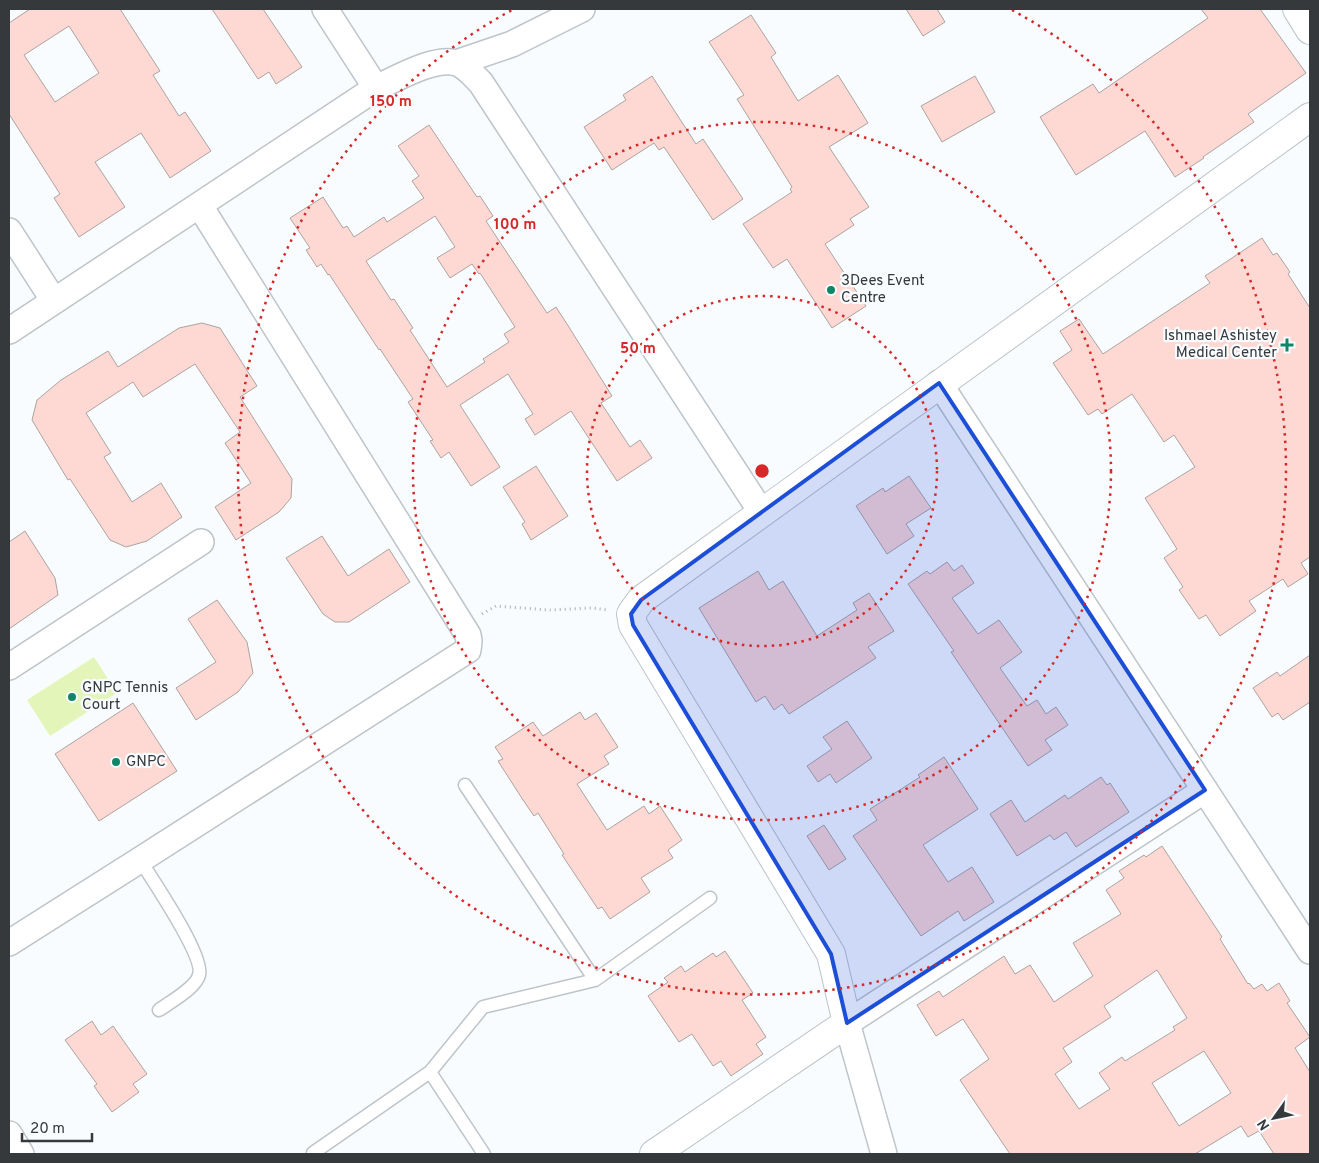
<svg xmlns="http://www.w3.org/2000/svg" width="1319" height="1163" viewBox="0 0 1319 1163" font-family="Overpass,sans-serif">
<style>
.garden{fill:#e4f5ba}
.building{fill:#fed8d3;stroke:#aca3a1;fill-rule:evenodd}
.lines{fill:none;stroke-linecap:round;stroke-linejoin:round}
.service-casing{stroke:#bdc4ca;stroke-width:15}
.minor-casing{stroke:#bdc4ca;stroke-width:28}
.tertiary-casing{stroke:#bdc4ca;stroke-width:30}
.path{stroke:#abaeb0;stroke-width:3;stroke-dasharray:1 4;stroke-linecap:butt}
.service{stroke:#fff;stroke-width:12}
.minor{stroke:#fff;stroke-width:25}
.tertiary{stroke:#fff;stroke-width:28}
.marked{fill:#1d4ed8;fill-opacity:0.2;stroke:#1d4ed8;stroke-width:4;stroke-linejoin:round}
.ring{fill:none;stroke:#d62828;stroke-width:2.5;stroke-dasharray:2.5 5}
.poi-dot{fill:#108666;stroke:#f9fcfe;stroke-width:2}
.labels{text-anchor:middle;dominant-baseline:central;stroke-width:4.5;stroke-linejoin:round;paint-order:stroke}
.poi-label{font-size:15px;fill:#36393b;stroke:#f9fcfe;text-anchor:start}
.centre{fill:#d62828;stroke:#f9fcfe;stroke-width:2.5}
.ring-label{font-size:15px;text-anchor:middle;font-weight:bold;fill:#d62828;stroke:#f9fcfe;stroke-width:4.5;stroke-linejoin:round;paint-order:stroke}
</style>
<rect width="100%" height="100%" fill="#f9fcfe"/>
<path class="garden" d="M 94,657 L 117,693 L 50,736 L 27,700 Z"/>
<path class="building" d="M 30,9 L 120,9 L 160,71 L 153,75 L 179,116 L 185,112 L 211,151 L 170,178 L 141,133 L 95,162 L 125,207 L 79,237 L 54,198 L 60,194 L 9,114 L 9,23 ZM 69,26 L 99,73 L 55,102 L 24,55 Z
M 212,9 L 263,9 L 302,67 L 276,84 L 269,72 L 258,79 Z
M 906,9 L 937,9 L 945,22 L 923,36 Z
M 1201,9 L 1260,9 L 1306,73 L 1248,114 L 1254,122 L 1203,157 L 1204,158 L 1175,177 L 1145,131 L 1076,175 L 1040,117 L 1093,84 L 1099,93 L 1208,18 Z
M 751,15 L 776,53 L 771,57 L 798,101 L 838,75 L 868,123 L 829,147 L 869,207 L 850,219 L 854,225 L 825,244 L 866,306 L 832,328 L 787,259 L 773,268 L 743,224 L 792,192 L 790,189 L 792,187 L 737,99 L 744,95 L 709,42 Z
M 652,76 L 696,144 L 703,139 L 743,199 L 713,220 L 664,147 L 659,150 L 654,143 L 612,170 L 584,127 L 626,100 L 623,95 Z
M 975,76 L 995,112 L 942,142 L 921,106 Z
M 429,125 L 477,197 L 480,196 L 493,216 L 486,221 L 547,313 L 556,307 L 567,324 L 612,396 L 601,403 L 630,447 L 640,440 L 652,458 L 617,481 L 571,411 L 535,435 L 525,419 L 533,414 L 508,374 L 460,405 L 500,467 L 471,486 L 449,452 L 441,458 L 430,441 L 433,440 L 408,402 L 413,399 L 380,349 L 379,350 L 329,274 L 328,275 L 321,264 L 317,267 L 306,250 L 310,248 L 290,218 L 323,197 L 343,228 L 347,226 L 354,237 L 384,217 L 387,222 L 424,198 L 412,181 L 419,176 L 398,146 ZM 435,216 L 455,247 L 437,258 L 450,278 L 472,264 L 479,274 L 480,273 L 515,327 L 504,334 L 509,342 L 483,359 L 485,362 L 447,387 L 410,330 L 413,328 L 394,299 L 391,300 L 366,261 Z
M 1262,238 L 1273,255 L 1277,253 L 1290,272 L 1288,274 L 1310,308 L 1310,557 L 1301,563 L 1308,574 L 1288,587 L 1283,579 L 1249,601 L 1256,611 L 1220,636 L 1206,615 L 1199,619 L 1179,590 L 1183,587 L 1164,558 L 1177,549 L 1145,498 L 1195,467 L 1174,435 L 1164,442 L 1132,394 L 1102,414 L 1098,409 L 1088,415 L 1053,363 L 1072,350 L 1060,331 L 1079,319 L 1103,354 L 1210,283 L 1205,276 Z
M 202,323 L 220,328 L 257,386 L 240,397 L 292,479 L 291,498 L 279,512 L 236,540 L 215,507 L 251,483 L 225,443 L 240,432 L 195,364 L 143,397 L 133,382 L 86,413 L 111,453 L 104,457 L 132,502 L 161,483 L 182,517 L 147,541 L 126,547 L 110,540 L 70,479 L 68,480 L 32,420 L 37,400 L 61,380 L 108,351 L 118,367 L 179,328 Z
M 536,466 L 568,516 L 531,540 L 522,524 L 525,522 L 503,487 Z
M 909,476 L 931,508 L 906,524 L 914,536 L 887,554 L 856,506 L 883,488 L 885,492 Z
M 25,531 L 55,578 L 58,595 L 9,629 L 9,542 Z
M 322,536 L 348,576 L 389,549 L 410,582 L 349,622 L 335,622 L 323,614 L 286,558 Z
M 947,562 L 954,571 L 962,565 L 974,583 L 952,598 L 978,634 L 999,620 L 1022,652 L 1000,668 L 1027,706 L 1037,700 L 1046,714 L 1056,707 L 1068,725 L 1045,740 L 1052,750 L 1028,766 L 951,652 L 954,651 L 908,584 L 927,571 L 930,574 Z
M 758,571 L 769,590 L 783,581 L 817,636 L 857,610 L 853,603 L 869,593 L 894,631 L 868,647 L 876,658 L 789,714 L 782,704 L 774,710 L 765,696 L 756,702 L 699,608 Z
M 217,600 L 247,642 L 253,673 L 238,692 L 196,720 L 176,688 L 216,662 L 188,619 Z
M 1310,655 L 1310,702 L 1283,720 L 1278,713 L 1272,717 L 1253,688 L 1277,672 L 1280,676 Z
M 133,703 L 177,771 L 99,821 L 55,754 Z
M 580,712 L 585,720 L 596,713 L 618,747 L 604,756 L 609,764 L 577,784 L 607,830 L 644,806 L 649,814 L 660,806 L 682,840 L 668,850 L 673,858 L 641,878 L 650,892 L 610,919 L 602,907 L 598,909 L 562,855 L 564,854 L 538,813 L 534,816 L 523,800 L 498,761 L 503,759 L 495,747 L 533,722 L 543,736 Z
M 847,721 L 872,758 L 836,783 L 830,774 L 818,782 L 807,766 L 832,749 L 823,737 Z
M 944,757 L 978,809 L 923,845 L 948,882 L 972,867 L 994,902 L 964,921 L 958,911 L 921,936 L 853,836 L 877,820 L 870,809 L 920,777 L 918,775 Z
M 1101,777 L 1107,785 L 1110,783 L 1129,812 L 1076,847 L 1066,832 L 1054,840 L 1050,835 L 1017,856 L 990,814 L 1011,800 L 1025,822 L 1065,795 L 1068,799 Z
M 824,825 L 846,859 L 829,870 L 807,836 Z
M 1162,846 L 1222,937 L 1220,939 L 1248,984 L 1249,983 L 1254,989 L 1262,984 L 1267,991 L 1279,983 L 1290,1001 L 1287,1003 L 1310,1037 L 1295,1048 L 1310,1072 L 1310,1154 L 1274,1154 L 1259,1131 L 1248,1137 L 1241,1126 L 1195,1154 L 1010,1154 L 960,1080 L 989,1059 L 963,1019 L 936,1036 L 917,1005 L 939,991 L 943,997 L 1004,956 L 1015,974 L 1030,965 L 1054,1002 L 1093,976 L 1073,943 L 1121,914 L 1106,890 L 1124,878 L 1119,871 L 1144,855 L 1146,857 ZM 1157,970 L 1187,1018 L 1173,1027 L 1175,1030 L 1125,1061 L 1122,1057 L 1099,1073 L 1110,1089 L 1079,1109 L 1055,1074 L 1072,1062 L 1063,1048 L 1111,1017 L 1104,1006 ZM 1204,1051 L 1231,1093 L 1179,1126 L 1152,1083 Z
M 725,951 L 753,993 L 742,1000 L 766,1037 L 756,1044 L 763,1054 L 731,1076 L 721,1061 L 713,1066 L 692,1034 L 679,1042 L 648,996 L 668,982 L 664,978 L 681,966 L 685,972 L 713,953 L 716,957 Z
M 92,1021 L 101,1035 L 113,1026 L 147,1074 L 133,1084 L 139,1092 L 112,1112 L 94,1086 L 97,1084 L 65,1040 Z"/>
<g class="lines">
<defs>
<path id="service" d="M 465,785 L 595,980
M 140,860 C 152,879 205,957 199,975 C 196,988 170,1002 159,1010
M 430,1072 L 484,1154
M 313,1153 L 430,1072 L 483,1007 L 595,980 L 710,898"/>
<path id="minor" d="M 325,9 L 376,88
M 456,63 L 512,44 L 582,9
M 9,231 L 54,301
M 9,331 L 376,88 C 396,79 435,56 457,63 C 467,67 474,76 481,83 L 762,513
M 939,383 L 1310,951
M 9,667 L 201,542
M 9,943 L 140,860 L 468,650 L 469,641 L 468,635 L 200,206
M 9,1134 L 21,1154
M 884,1154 L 847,1023 L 1205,790"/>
<path id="tertiary" d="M 1297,9 L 1310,30
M 654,1154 L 847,1023 L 831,954 L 633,625 L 631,614 L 641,600 L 1310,117"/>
</defs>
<use href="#service" class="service-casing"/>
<use href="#minor" class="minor-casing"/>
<use href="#tertiary" class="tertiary-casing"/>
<path class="path" d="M 482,614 L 496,606 L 548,610 L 592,608 L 608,610"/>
<use href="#service" class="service"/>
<use href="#minor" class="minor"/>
<use href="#tertiary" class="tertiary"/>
</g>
<path class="marked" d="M 939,383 L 1205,790 L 847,1023 L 831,954 L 633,625 L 631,614 L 641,600 Z"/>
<g class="ring">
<circle cx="762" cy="471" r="175"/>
<circle cx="762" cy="471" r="349"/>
<path d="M1012 10A524 524 0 1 1 512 10"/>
</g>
<g class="poi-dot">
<circle cx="831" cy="290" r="5"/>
<path d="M1284.5 337.5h5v5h5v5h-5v5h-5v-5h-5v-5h5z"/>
<circle cx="72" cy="697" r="5"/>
<circle cx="116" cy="762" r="5"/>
</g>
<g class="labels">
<g class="poi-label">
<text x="841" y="281">3Dees Event<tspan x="841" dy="17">Centre</tspan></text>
<text x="1277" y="336" text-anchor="end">Ishmael Ashistey<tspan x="1277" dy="17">Medical Center</tspan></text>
<text x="82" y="688">GNPC Tennis<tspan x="82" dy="17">Court</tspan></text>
<text x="126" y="762">GNPC</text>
</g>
</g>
<circle cx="762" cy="471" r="8" class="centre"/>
<g class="ring-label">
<text x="391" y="106">150 m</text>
<text x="515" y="229">100 m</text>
<text x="638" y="353">50 m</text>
</g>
<rect width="1319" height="1163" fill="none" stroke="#36393b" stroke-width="20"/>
<g transform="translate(1274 1118) rotate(237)" stroke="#f9fcfe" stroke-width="4" paint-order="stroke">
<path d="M0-4L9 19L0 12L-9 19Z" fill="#36393b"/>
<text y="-8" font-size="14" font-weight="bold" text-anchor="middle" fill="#36393b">N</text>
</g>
<path d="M22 1133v8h70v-8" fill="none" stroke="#36393b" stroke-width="2.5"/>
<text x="30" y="1133" font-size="15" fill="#36393b" stroke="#f9fcfe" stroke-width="4" paint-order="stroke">20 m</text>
</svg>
